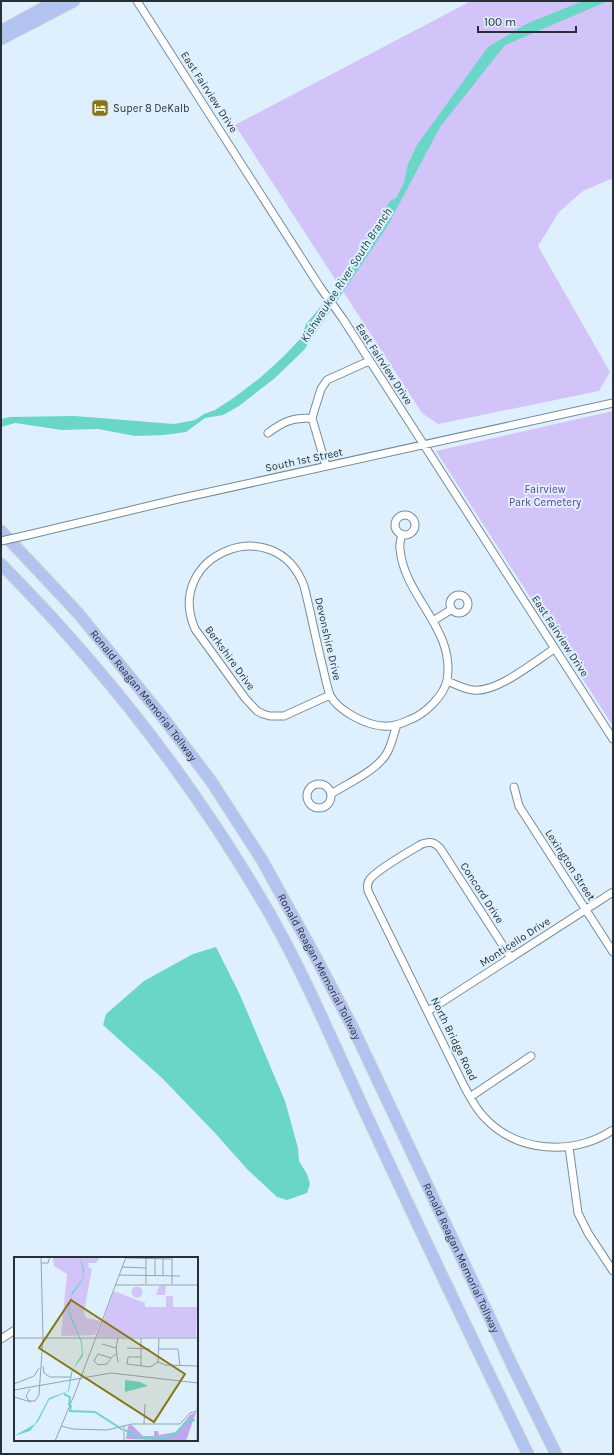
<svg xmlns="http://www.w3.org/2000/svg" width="614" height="1455" viewBox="0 0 614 1455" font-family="Karla,sans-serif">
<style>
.green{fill:#d2c3f8}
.water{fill:#69d6c7}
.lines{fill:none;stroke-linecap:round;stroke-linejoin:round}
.minor-casing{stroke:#778b9a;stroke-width:9}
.highway-casing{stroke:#cfd1d3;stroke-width:13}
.minor{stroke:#fff;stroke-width:7}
.highway{stroke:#b2c3f0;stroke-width:11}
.minor-bridge-casing{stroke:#778b9a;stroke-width:9;stroke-linecap:butt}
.minor-bridge{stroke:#fff;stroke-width:7}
.labels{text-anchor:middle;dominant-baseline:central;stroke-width:4;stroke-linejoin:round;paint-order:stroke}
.street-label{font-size:11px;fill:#273036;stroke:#def0fd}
.poi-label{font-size:11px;fill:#273036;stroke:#def0fd;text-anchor:start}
.park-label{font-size:11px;fill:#624397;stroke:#def0fd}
.water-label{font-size:12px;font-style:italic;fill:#1e4e48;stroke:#def0fd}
.inset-river{fill:none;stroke:#69d6c7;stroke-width:2}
.inset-road{fill:none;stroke:#95a3ad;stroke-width:1}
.view{fill:#877619;fill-opacity:0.15;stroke:#877619;stroke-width:2}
.inset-edge{fill:none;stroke:#273036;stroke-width:2}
</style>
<rect width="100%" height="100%" fill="#def0fd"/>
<path class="green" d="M 471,1 L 613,1 L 613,178 L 583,191 L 559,212 L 538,246 L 610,372 L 599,391 L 438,424 L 422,413 L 235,125 Z
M 613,411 L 613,726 L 436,451 Z"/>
<path class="water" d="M 583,1 L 608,1 L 505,45 L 440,127 L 388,225 L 304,350 L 275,378 L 239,406 L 223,415 L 205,418 L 186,432 L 164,435 L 135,436 L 98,429 L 62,430 L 15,423 L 1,427 L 1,419 L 9,417 L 75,416 L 174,424 L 195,420 L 204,414 L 215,410 L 235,397 L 261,377 L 283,357 L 300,339 L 306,324 L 343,280 L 370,232 L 390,201 L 396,198 L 404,183 L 408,164 L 417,145 L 488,47 L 526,24 Z
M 216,947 L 240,995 L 285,1101 L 298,1148 L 299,1161 L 307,1174 L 310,1184 L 307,1193 L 287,1200 L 277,1197 L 247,1169 L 215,1133 L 162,1078 L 103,1025 L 106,1014 L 144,981 L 193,954 Z"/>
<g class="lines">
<defs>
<path id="minor" d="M 137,1 L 320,287 L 343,319 L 613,739
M 312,418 L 321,389 L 327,380 L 369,361
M 268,433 C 284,421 292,418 312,418 L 326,466
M395 525a10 10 0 1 1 20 0a10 10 0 1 1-20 0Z
M 28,535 L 178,499 L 613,403
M450 604a9 9 0 1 1 18 0a9 9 0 1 1-18 0Z
M 433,621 L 452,609
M 447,681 C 455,684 464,689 473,690 C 497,693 534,662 554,649
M 330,695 L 284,716 L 270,716 L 263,714 L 257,711 L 245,698 L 195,629 C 163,555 275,509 304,586 C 311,613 316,641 323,668 C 325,677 327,687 330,695 C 338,711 366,725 383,726 C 392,727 401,724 409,720 C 424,715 444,696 447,680 C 456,629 404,597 400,549 C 399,544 401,539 402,534
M307 796a12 12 0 1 1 24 0a12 12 0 1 1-24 0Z
M 514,787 L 519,806 L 613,952
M 331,794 C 348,783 379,770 388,751 C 392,743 394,733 397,725
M 511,958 L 440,848 C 434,842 430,841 422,844 C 410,851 378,869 370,879 C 367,883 367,886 368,891 L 464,1086 C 470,1097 475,1108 484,1117 C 517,1153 573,1156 613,1130
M 428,1011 L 613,892
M 470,1097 L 531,1056
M 569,1147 L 578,1213 L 588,1233 L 613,1271
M 1,1339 L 15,1330"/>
<g id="highway">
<path d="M 1,31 L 56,1"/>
<path d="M 1,39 L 74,1"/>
<path id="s1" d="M 1,531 L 78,613 L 161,715 L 211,781 L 262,860 L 314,954 L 354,1030 L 513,1367 L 556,1454"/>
<path d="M 1,564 C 105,669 197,787 271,916 C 307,980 335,1047 366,1114 C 419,1228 473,1341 528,1454"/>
</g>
</defs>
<use href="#minor" class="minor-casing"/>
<use href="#highway" class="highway-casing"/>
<use href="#minor" class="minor"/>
<use href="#highway" class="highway"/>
<defs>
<path id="minor-bridge" d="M 1,541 L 28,535"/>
</defs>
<use href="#minor-bridge" class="minor-bridge-casing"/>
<use href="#minor-bridge" class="minor-bridge"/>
</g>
<defs>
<symbol id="hotel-square" viewBox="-11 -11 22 22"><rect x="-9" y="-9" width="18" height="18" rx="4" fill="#877619" stroke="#def0fd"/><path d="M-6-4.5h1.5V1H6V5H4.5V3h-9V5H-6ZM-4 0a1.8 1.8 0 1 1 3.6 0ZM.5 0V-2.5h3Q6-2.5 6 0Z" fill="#fff"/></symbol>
</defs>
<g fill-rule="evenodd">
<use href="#hotel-square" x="90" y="98" width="20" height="20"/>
</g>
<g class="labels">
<g class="street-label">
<text transform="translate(209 92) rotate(57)">East Fairview Drive</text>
<text transform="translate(384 364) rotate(57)">East Fairview Drive</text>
<text transform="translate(304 460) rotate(-12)">South 1st Street</text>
<text transform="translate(560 636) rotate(57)">East Fairview Drive</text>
<text transform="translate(328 639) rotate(77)">Devonshire Drive</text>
<text transform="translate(230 658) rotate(54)">Berkshire Drive</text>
<text stroke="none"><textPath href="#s1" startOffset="218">Ronald Reagan Memorial Tollway</textPath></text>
<text transform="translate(570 865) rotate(57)">Lexington Street</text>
<text transform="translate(482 893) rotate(57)">Concord Drive</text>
<text transform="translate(515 942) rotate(-33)">Monticello Drive</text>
<text stroke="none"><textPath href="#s1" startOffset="542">Ronald Reagan Memorial Tollway</textPath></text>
<text transform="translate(454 1039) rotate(64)">North Bridge Road</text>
<text stroke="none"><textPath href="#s1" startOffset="866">Ronald Reagan Memorial Tollway</textPath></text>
</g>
<g class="poi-label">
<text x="113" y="108">Super 8 DeKalb</text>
</g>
<g class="park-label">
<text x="545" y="489">Fairview<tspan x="545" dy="13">Park Cemetery</tspan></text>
</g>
<g class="water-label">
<text transform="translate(346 275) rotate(-57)">Kishwaukee River South Branch</text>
</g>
</g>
<g transform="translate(14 1257)">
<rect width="184" height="184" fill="#def0fd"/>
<path d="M 39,0 L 86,0 L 82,6 L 74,6 L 75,11 L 78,11 L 70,55 L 72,61 L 87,64 L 81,78 L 47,79 L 53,17 L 40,9 ZM 152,28 L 151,38 L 142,38 L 145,29 ZM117.5 35a5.5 5.5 0 1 1 11 0a5.5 5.5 0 1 1-11 0ZM 100,34 L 131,46 L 131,50 L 152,50 L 152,39 L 159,39 L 159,50 L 183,50 L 182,80 L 83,80 Z" fill="#d2c3f8"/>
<path d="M 182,155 L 172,184 L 112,182 L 114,169 L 118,168 L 129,179 L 140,179 L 140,174 L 144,174 L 145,178 L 162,175 L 176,158 Z" fill="#bda8f0"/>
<path d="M 66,0 L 70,12 L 70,21 L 58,38 L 55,54 L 68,85 L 69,99 L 59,112 L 55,134 L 35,143 L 25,163 L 16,174 L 0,179 L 21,167 L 35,141 L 54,134 L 57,115 L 68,97 L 67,85 L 54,55 L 58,35 L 70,20 ZM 111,123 L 126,125 L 134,129 L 111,135 Z" fill="#69d6c7"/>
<path class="inset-river" d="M 50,137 L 56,140 L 55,148M 57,148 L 56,154 L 81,155 L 109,173M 111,173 L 121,180 L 152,182 L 161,177 L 173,165 L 181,163"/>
<path class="inset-road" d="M 2,0 L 17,0M 27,0 L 29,80M 158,0 L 158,27M 112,1 L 158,2M 27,6 L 34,6 L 36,0M 108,10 L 132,11M 105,18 L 166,19M 141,19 L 141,0M 149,19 L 149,0M 132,27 L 132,0M 102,28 L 184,28M 0,81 L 184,81M 88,87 L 102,91M 113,91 L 136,92M 145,92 L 164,92 L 166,109M 127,100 L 114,100 L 113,107 L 136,110 L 144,105M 97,101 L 93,107 L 84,108 L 80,104 L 84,97 L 97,101 L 102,97M 144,105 L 151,108 L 184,109M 144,105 L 145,81M 104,106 L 102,91 L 104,81M 29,109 L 30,116 L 36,120 L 57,120M 127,109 L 127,81M 0,127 L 20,119 L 25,111M 16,132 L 12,139 L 15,144 L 21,144 L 25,138 L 29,80M 0,133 L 97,116 L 184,126M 0,140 L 17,145M 130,167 L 131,147M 47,169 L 59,172 L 93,173 L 118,167 L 166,167 L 176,156 L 183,154M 110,169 L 110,184M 41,184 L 61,136 L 112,0M 183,184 L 184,0"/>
<path class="view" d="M 57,43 L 171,117 L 140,165 L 25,91 Z"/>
<rect width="184" height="184" class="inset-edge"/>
</g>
<rect width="614" height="1455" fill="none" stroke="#273036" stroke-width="4"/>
<path d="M478 26v6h98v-6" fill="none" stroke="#273036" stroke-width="2"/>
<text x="484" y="26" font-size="12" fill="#273036" stroke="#def0fd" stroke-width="3" paint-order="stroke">100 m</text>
</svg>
